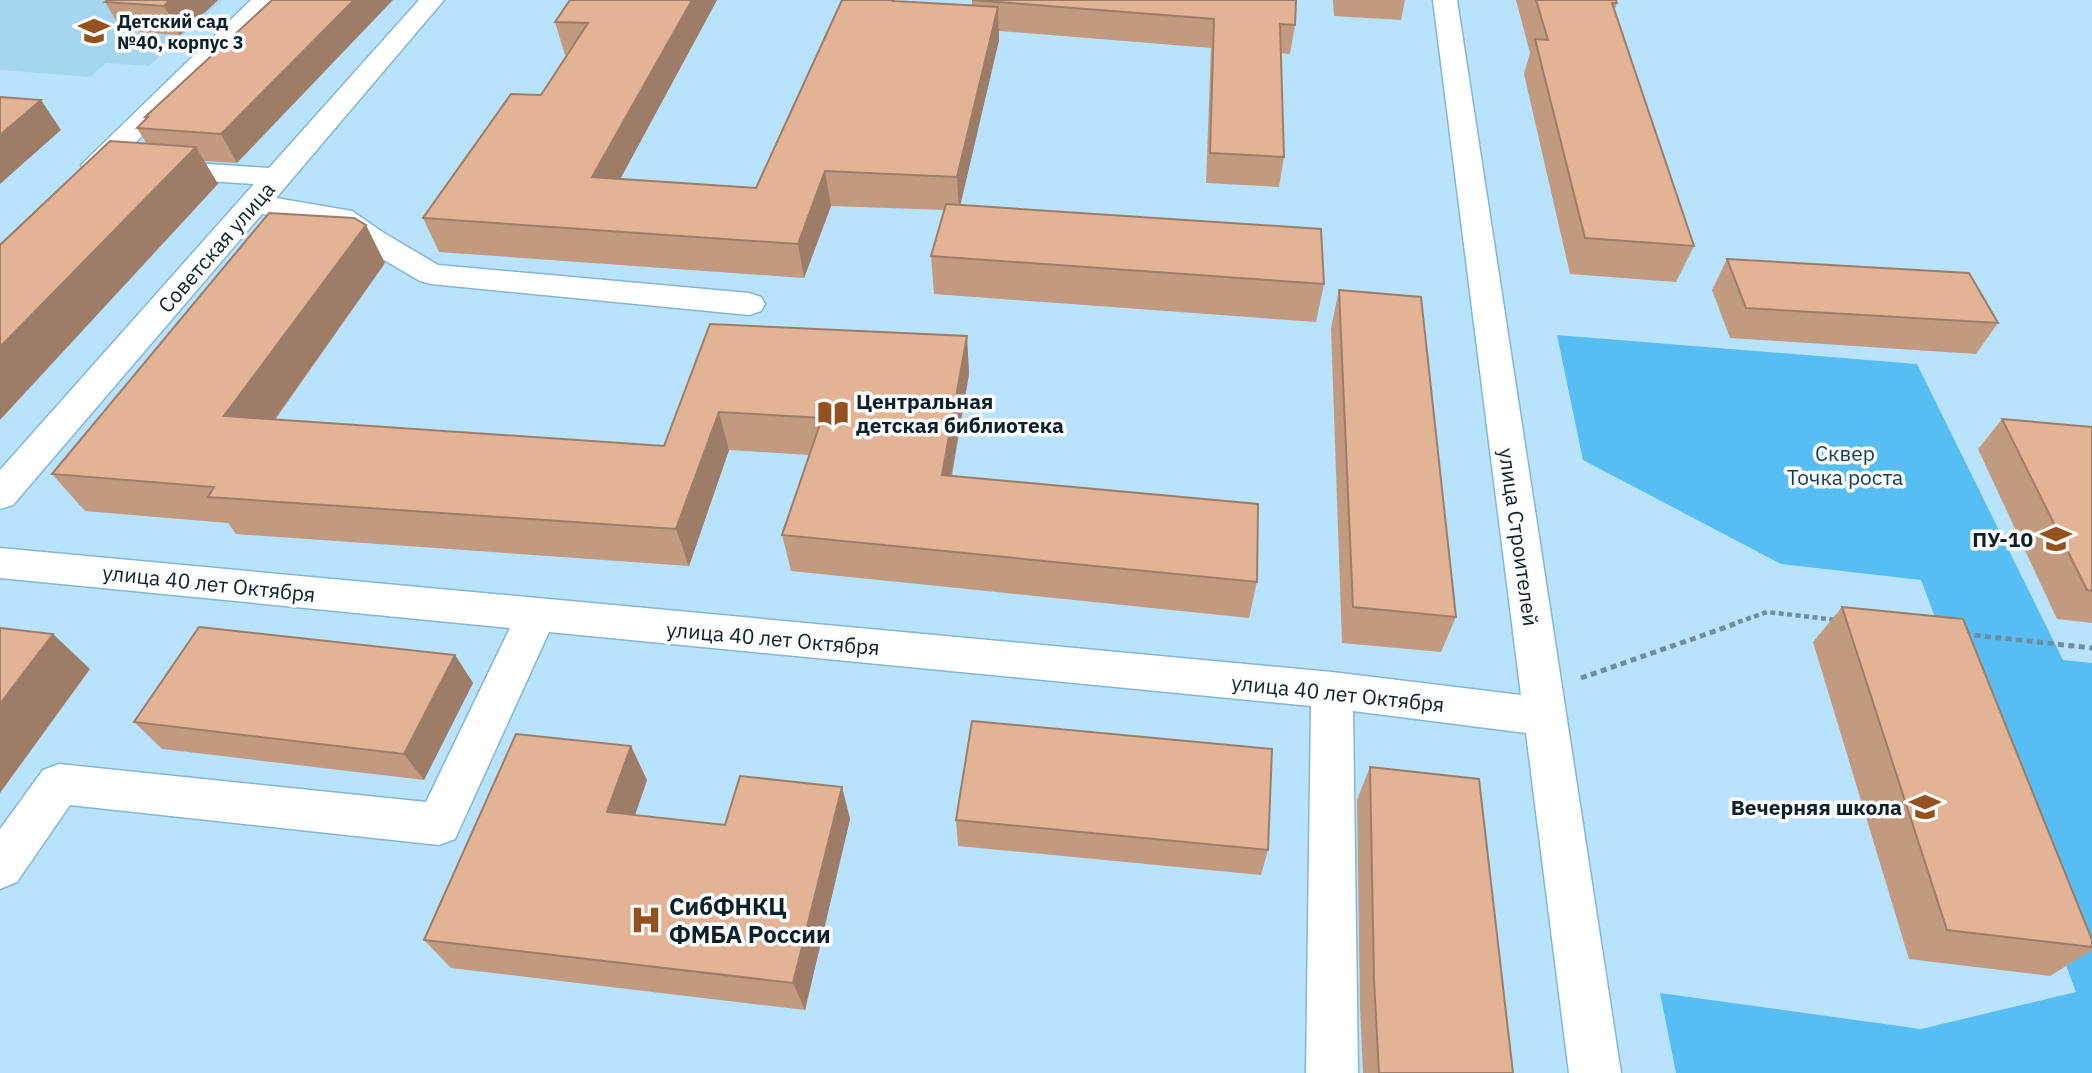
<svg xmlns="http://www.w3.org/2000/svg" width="2092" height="1073" viewBox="0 0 2092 1073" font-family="'IBM Plex Sans',sans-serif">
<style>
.built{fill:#a6d5f0}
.green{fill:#57bef4}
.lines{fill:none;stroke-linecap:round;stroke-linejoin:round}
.minor-casing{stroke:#83b6d4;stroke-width:3}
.path-far1{stroke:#6d8ea1;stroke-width:4.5;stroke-dasharray:5 3.5;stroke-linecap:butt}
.path{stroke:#6d8ea1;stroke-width:5;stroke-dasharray:6 4.5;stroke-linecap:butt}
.minor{fill:#fff;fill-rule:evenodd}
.wall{fill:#c29a80}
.shaded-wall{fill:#9e7d68}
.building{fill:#e2b395;stroke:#9e7d68;stroke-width:2}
.labels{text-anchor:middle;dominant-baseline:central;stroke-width:7;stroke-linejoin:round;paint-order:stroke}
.far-poi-label{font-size:18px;font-weight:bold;fill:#0c212c;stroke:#fdfdfd;text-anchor:start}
.street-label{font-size:21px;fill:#0c212c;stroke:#fdfdfd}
.poi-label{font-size:21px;font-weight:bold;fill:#0c212c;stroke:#fdfdfd;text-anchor:end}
.park-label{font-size:21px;fill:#0f3d53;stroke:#fdfdfd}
.near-poi-label{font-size:24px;font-weight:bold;fill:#0c212c;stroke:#fdfdfd;text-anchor:start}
</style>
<rect width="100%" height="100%" fill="#b9e3fc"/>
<path class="built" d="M 0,0 L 222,0 L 149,66 L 106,63 L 90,77 L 0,70 Z"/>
<path class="green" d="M 1557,335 L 1917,364 L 2063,660 L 2092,663 L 2092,1073 L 1676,1073 L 1660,993 L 1921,1029 L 2076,992 L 1921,580 L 1781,564 L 1583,460 Z"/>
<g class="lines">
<defs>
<path id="minor" d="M 251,0 L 277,0 L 120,158 L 269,168 L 419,0 L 444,0 L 276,198 L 352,211 L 384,233 L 438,265 L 749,293 L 761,297 L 765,304 L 761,311 L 749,315 L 431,284 L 420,281 L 362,247 L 332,225 L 262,214 L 13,505 L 0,509 L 0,470 L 254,184 L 96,174 L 86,171 L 81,165 Z
M 1433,0 L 1457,0 L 1621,1073 L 1569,1073 L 1526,733 L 1353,711 L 1358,1073 L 1306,1073 L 1311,706 L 549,632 L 455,839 L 439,845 L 70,805 L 17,882 L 0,889 L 0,829 L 43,770 L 59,764 L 426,802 L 510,628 L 0,578 L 0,548 L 1332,672 L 1521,695 Z"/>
</defs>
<use href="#minor" class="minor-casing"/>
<path class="path-far1" d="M 1730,625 L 1767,612 L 1837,620"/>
<path class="path" d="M 1964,634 L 2092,648
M 1581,678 L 1735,624"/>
<use href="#minor" class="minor"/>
</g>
<path class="wall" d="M 108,0 L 218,0 L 180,35 L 122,31 L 105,2 Z
M 272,0 L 237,163 L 204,161 L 218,184 L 146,143 L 137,128 L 146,119 L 145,117 Z
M 717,0 L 620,179 L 756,188 L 906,2 L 972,6 L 972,0 L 1295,25 L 1290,54 L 1281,53 L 1284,157 L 1279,187 L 1206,183 L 1211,48 L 999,31 L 999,40 L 960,204 L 1324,284 L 1316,322 L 934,294 L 931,256 L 944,210 L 831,206 L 804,278 L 439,252 L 423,218 L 541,95 L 567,55 L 565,55 L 555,22 Z
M 1333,0 L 1405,0 L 1401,20 L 1334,16 Z
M 1516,0 L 1616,0 L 1617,3 L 1614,11 L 1694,246 L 1676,282 L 1570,274 L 1524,74 L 1530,53 Z
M 1727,259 L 1998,323 L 1976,354 L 1730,338 L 1712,290 Z
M 385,263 L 275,420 L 664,446 L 710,324 L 967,336 L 969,374 L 952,476 L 1257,582 L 1249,618 L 791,571 L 782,535 L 809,455 L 729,450 L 689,566 L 236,534 L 228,523 L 85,511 L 52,474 Z
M 1339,290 L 1456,617 L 1441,652 L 1342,643 L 1331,328 Z
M 2002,419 L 2092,427 L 2092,623 L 2057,619 L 1978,449 Z
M 1842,607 L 2092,940 L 2092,950 L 2050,976 L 1909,959 L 1813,642 Z
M 455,655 L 473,683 L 424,780 L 162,749 L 134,722 Z
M 1370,767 L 1513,1073 L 1363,1073 L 1360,1007 L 1357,800 Z
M 647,780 L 635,815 L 725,825 L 842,787 L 850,819 L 805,1010 L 451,968 L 424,940 Z
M 956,820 L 1268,850 L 1261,875 L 958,846 Z"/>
<path class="shaded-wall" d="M 170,0 L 218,0 L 180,35 L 164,6 Z
M 354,0 L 393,0 L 237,163 L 221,134 Z
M 692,0 L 717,0 L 603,211 L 592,177 Z
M 998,7 L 999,40 L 959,211 L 957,177 Z
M 41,100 L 61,130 L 0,184 L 0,135 Z
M 196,147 L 218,184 L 0,420 L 0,347 Z
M 825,171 L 831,206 L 804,278 L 798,244 Z
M 366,225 L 385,263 L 250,454 L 224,416 Z
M 967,336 L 969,374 L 945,512 L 942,475 Z
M 719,412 L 729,450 L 689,566 L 676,529 Z
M 53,634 L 90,669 L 0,793 L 0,704 Z
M 455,655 L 473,683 L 424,780 L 404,754 Z
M 631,746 L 647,780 L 625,844 L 607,812 Z
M 842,787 L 850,819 L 805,1010 L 793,983 Z"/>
<path class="building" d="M 108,0 L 170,0 L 164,6 L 105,2 Z
M 272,0 L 354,0 L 221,134 L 137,128 L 148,117 L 145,117 Z
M 570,0 L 692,0 L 592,177 L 756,188 L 842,0 L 894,0 L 893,1 L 998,7 L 957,177 L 825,171 L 798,244 L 423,218 L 511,94 L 541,95 L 588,23 L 555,22 Z
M 972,0 L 1296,0 L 1295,25 L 1280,24 L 1284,157 L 1210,153 L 1214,19 Z
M 1536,0 L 1616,0 L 1617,3 L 1612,3 L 1694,246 L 1585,238 L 1535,39 L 1548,40 Z
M 0,97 L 41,100 L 0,135 Z
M 110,141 L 196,147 L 0,347 L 0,245 Z
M 946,204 L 1321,229 L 1324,284 L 931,256 Z
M 269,213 L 354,218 L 366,225 L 224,416 L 664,446 L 710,324 L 967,336 L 942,475 L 1258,504 L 1257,582 L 782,535 L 822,418 L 719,412 L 676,529 L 208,497 L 214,487 L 52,474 Z
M 1727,259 L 1969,273 L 1998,323 L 1746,308 Z
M 1339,290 L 1421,297 L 1456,617 L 1353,607 Z
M 2002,419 L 2092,427 L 2092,591 L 2087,590 Z
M 1842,607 L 1963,619 L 2092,940 L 2092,947 L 1947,930 Z
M 199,627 L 455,655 L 404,754 L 134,722 Z
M 0,628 L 53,634 L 0,704 Z
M 972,721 L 1272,749 L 1268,850 L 956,820 Z
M 516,734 L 631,746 L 607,812 L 725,825 L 740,776 L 842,787 L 793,983 L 424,940 Z
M 1370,767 L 1479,779 L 1513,1073 L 1379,1073 L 1374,980 Z"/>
<defs>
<symbol id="school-bare" viewBox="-9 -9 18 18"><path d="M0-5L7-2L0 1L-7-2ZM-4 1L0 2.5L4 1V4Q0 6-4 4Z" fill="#945220" stroke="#fdfdfd" stroke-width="2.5" paint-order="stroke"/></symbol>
<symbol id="library-bare" viewBox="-9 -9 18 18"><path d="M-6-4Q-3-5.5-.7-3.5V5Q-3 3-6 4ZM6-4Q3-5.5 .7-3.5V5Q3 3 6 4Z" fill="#945220" stroke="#fdfdfd" stroke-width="2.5" paint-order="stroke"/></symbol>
<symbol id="university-bare" viewBox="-9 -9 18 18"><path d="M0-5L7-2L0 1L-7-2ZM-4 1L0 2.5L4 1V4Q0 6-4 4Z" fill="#945220" stroke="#fdfdfd" stroke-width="2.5" paint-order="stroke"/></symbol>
<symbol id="hospital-bare" viewBox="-9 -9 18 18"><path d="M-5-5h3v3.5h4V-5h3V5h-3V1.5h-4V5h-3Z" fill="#945220" stroke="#fdfdfd" stroke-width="2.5" paint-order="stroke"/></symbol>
</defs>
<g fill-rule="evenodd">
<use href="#school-bare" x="72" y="9" width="44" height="44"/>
<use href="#library-bare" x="811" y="391" width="44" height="44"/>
<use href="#university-bare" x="2034" y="517" width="44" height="44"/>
<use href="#school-bare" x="1903" y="785" width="44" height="44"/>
<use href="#hospital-bare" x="624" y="898" width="44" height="44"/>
</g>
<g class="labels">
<g class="far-poi-label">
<text x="117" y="21">Детский сад<tspan x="117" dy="21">№40, корпус 3</tspan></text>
</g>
<g class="street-label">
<text transform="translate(216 247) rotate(-49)">Советская улица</text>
<text transform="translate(1519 537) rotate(82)">улица Строителей</text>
<text transform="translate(209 583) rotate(6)">улица 40 лет Октября</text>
<text transform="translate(773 638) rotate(5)">улица 40 лет Октября</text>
<text transform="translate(1338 693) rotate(6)">улица 40 лет Октября</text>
</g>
<g class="poi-label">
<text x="856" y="401" text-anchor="start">Центральная<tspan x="856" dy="24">детская библиотека</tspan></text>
<text x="2033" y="539">ПУ-10</text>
<text x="1902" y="807">Вечерняя школа</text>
</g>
<g class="park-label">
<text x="1845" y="453">Сквер<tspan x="1845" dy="24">Точка роста</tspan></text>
</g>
<g class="near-poi-label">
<text x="669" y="906">СибФНКЦ<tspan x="669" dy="28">ФМБА России</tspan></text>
</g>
</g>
</svg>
